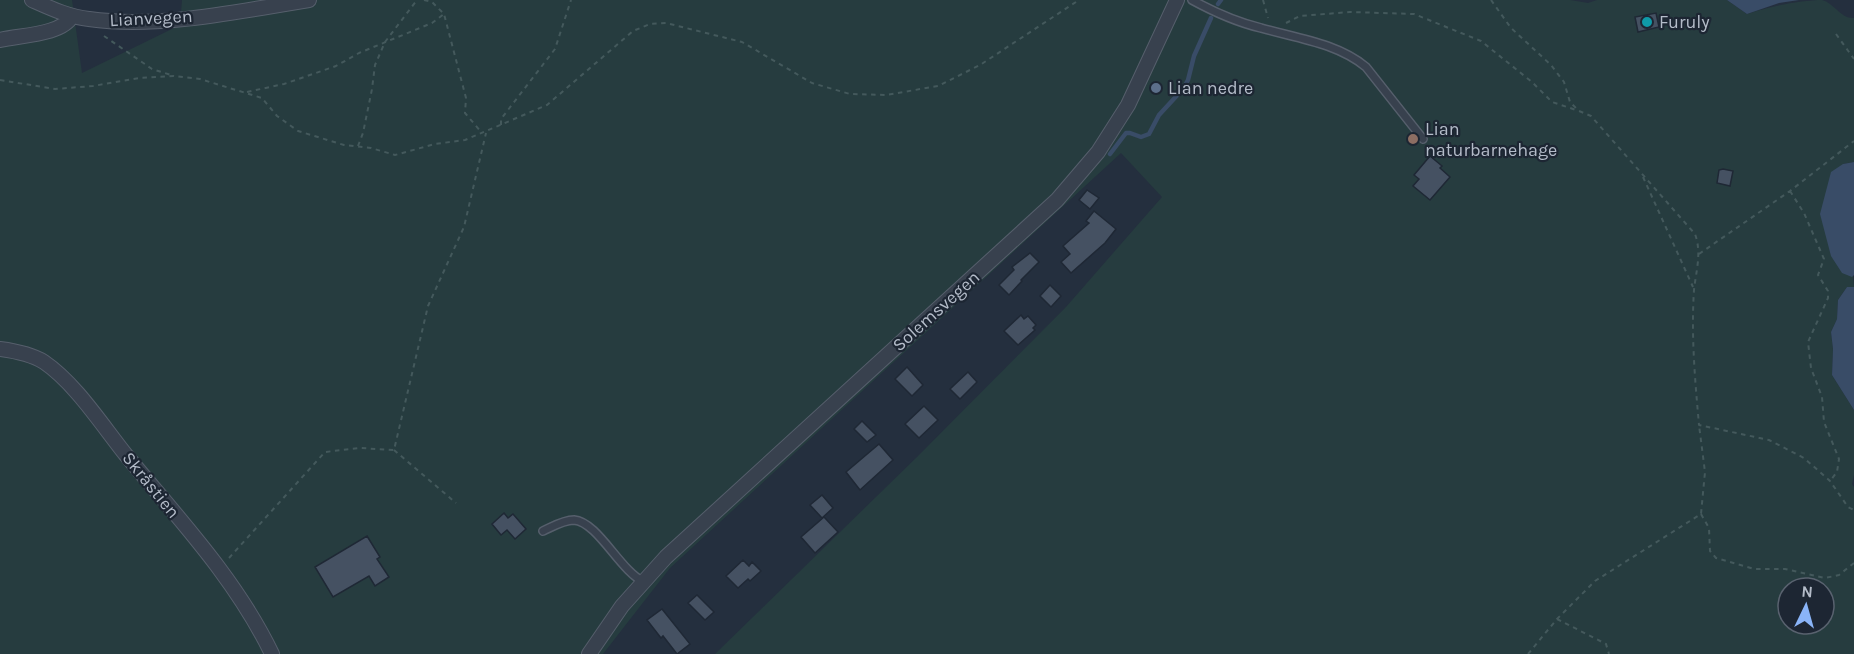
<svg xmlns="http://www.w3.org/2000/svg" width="1854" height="654" viewBox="0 0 1854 654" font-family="Karla,sans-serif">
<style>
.green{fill:#263c3f;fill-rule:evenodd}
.water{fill:#394c67}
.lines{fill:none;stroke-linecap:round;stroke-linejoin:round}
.stream{stroke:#394c67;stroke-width:4.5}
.building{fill:#455162;stroke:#1f2835;stroke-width:1.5}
.service-casing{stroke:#565f6c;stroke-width:10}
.minor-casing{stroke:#565f6c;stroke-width:16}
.path{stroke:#44595c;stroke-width:2;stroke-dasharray:4.5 4.5;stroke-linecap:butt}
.service{stroke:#38414e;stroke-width:7}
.minor{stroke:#38414e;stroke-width:14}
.culture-dot{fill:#0f9aa8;stroke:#1d2633;stroke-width:2}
.service-dot{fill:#5c6f8a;stroke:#1d2633;stroke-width:2}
.education-dot{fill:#8d6e63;stroke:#1d2633;stroke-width:2}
.labels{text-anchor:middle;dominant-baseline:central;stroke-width:4.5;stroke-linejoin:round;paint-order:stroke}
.street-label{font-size:18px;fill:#b4bcc9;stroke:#1d2633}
.poi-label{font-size:18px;fill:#b4bcc9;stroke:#1d2633;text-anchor:start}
</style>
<rect width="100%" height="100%" fill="#242f3e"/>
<path class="green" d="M 0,0 L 72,0 L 82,73 L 180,25 L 182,0 L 1570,0 L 1588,3 L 1597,0 L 1727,0 L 1747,14 C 1767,7 1801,0 1822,0 C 1834,3 1841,19 1854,18 L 1854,162 L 1843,164 L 1854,287 L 1847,287 L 1838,300 L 1837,319 L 1831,332 L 1833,349 L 1832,375 L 1854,410 L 1854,475 L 1852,484 L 1854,487 L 1854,654 L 715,654 L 918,456 L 1066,307 L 1162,197 L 1121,153 L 670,568 L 603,654 L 0,654 ZM 1788,588 L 1824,588 L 1824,624 L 1788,624 Z"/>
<path class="water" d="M 1727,0 L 1799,0 L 1779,3 L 1747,14 Z
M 1854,162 L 1854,275 L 1852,277 L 1842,273 L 1831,256 L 1820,214 L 1831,172 L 1843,164 Z
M 1847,287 L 1854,287 L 1854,410 L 1832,375 L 1833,349 L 1831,332 L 1837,319 L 1838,300 Z"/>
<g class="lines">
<path class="stream" d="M 1218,4 L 1221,0
M 1110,154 L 1126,133 L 1130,133 L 1141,137 L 1149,134 L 1159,115 L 1183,89 L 1188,80 L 1194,56 L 1211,18"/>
</g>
<path class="building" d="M 1656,13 L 1659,27 L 1638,32 L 1635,17 Z
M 1430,156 L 1442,166 L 1440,168 L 1450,177 L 1430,200 L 1413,186 L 1419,179 L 1414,175 Z
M 1723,169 L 1733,171 L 1730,186 L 1717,183 L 1719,170 Z
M 1087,190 L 1099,198 L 1090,209 L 1079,200 Z
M 1094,211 L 1116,229 L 1105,243 L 1071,273 L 1061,262 L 1070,254 L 1063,246 L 1089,223 L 1086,221 Z
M 1030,253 L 1039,262 L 1021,280 L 1022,281 L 1009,295 L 999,285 L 1014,270 L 1012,267 Z
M 1050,285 L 1061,296 L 1051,307 L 1040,296 Z
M 1021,315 L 1024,319 L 1028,316 L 1036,325 L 1033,328 L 1035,330 L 1018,345 L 1004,331 Z
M 907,367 L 923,385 L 912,396 L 895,379 Z
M 968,372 L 977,382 L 960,399 L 950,389 Z
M 924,406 L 938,420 L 919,438 L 905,424 Z
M 862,421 L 876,435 L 867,442 L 854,429 Z
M 879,444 L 893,460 L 860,490 L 846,472 Z
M 822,495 L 833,508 L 822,518 L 810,505 Z
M 504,513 L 508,518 L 513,514 L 526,529 L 515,539 L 507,530 L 501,535 L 492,524 Z
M 824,517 L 838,532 L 815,553 L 801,537 Z
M 367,536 L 380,557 L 377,559 L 389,577 L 375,586 L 369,576 L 333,597 L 315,567 Z
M 743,560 L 749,566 L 752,562 L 761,571 L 750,581 L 748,579 L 738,588 L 726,576 Z
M 697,595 L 714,612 L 705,620 L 688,603 Z
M 662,609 L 690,644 L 677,654 L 663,636 L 661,638 L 647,620 Z"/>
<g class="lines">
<defs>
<path id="service" d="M 1192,0 C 1214,12 1236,22 1261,28 C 1296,38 1337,43 1366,67 L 1423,139
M 543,531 C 552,527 563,520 574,520 C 598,522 620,571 644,582"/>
<path id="minor" d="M 32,0 C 50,8 69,17 89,19 C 158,29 240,11 309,0
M 0,40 C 20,35 62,35 72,16
M 0,349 C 15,351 31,354 44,362 C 75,383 102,425 126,455 C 178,518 236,579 272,654
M 589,654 L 622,606 L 666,557 L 1057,200 L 1098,152 L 1128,105 L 1177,0"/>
</defs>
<use href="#service" class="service-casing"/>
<use href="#minor" class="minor-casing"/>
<path class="path" d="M 424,0 L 432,2 L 444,14 L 466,98 L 465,113 L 482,133
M 1263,0 L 1268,18
M 1491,0 L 1511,28 L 1551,65 L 1564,82 L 1570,102 L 1579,111 L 1591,116 L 1695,234 C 1702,253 1696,271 1694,290 C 1691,335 1695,380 1699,425 L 1769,440 L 1804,458 L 1830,481 L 1848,507 L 1854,510
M 1286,23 L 1300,16 L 1350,12 L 1414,14 L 1481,41 L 1532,82 L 1552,102 L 1576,110
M 1836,34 L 1854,59
M 104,36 L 152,69 L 174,76
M 0,80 L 55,89 L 93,86 L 139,78 L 175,76 L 200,79 L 262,98 L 277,116 L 298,131 L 344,145 L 371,148 L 395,155 L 435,144 L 465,140 L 547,105 L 633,31 L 650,24 L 666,23 L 742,42 L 812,83 L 850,94 L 886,95 L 938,86 L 980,65 L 1079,0
M 247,92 L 284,84 L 336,66 L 359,53 L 432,23 L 444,14
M 501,125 L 501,119 L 555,49 L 571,0
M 358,146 L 363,133 L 372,89 L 375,65 L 385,42 L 417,0
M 1643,177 L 1693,287
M 1790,191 L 1804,213 L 1824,259 L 1818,275 L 1828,291 L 1828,298 L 1808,342 L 1811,368 L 1822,397 L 1824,422 L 1839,459 L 1837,472 L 1830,481
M 1699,254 L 1790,191 L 1854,141
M 394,450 L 456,503
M 1701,514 L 1709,528 L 1710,551 L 1716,558 L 1754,569 L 1785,569 L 1825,578 L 1839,575 L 1854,563
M 229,558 L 325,452 L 360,448 L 394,450 L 428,306 L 464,227 L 486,133
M 1557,619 L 1606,644 L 1609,654
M 1528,654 L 1557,619 L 1595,581 L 1701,514 L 1705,472 L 1699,425"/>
<use href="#service" class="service"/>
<use href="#minor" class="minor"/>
</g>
<circle class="culture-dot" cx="1647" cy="22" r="6"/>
<circle class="service-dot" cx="1156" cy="88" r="6"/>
<circle class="education-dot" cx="1413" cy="139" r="6"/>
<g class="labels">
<g class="street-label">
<text transform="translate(151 18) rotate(-3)">Lianvegen</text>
<text transform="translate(936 311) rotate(-42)">Solemsvegen</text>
<text transform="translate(151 485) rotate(51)">Skråstien</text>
</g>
<g class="poi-label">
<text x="1659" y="22">Furuly</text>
<text x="1168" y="88">Lian nedre</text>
<text x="1425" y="129">Lian<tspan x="1425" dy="21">naturbarnehage</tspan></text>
</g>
</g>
<g transform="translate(1806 606) rotate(5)"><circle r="28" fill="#1d2633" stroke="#59626f" stroke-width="1.5"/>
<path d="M0-4.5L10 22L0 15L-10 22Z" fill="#8ab4f8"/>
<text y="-9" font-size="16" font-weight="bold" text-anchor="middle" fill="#b4bcc9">N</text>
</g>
</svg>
